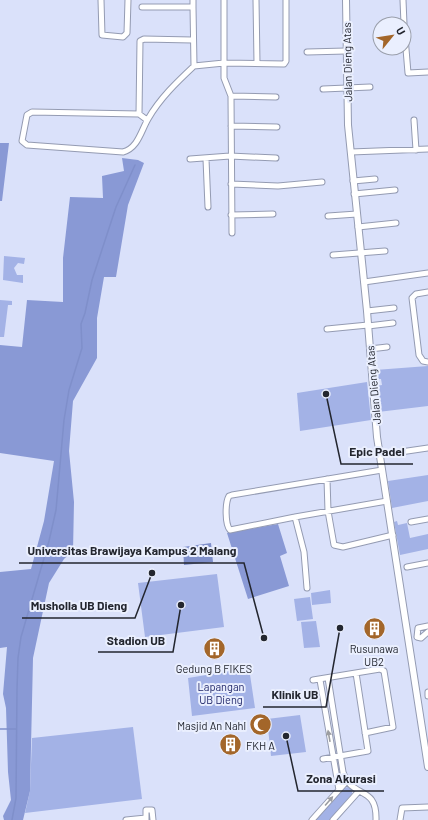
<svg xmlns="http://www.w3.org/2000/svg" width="428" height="820" viewBox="0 0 428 820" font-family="Barlow,sans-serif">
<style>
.green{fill:#a3b2e6}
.forest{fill:#8999d5}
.water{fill:#7f8fca}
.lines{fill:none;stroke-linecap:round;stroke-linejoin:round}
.stream{stroke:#7f8fca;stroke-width:1.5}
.minor-casing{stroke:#949bb2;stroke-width:7}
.tertiary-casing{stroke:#949bb2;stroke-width:8}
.minor{stroke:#fff;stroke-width:5}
.tertiary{stroke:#fff;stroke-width:6}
.oneway{fill:#9c9da1}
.labels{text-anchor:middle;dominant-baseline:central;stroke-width:4;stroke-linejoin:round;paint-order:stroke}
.street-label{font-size:11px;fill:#23262f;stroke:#eaeffe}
.poi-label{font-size:11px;fill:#23262f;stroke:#eaeffe}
.park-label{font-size:11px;fill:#181e63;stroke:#eaeffe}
.leader{fill:none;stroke:#23262f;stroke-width:1.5}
.callout-dot{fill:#23262f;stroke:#eaeffe;stroke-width:1.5}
.callout-label{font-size:12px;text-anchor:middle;font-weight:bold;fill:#23262f;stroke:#eaeffe;stroke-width:4;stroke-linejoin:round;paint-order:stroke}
</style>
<rect width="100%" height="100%" fill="#dae1fa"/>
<path class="green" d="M 4,256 L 25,258 L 24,264 L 18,263 L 14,268 L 17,275 L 23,275 L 23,283 L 3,280 Z
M 0,300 L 12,301 L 12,305 L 8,305 L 4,337 L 0,337 Z
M 428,366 L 428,406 L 378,412 L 376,386 L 382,385 L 381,379 L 375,379 L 375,370 Z
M 367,382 L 371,420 L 300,431 L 297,393 Z
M 428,475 L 428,501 L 392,508 L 388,481 Z
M 397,521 L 398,525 L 407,523 L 410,538 L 428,534 L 428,549 L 400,555 L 394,522 Z
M 217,574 L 224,627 L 145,637 L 138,583 Z
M 330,590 L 331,603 L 312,605 L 311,593 Z
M 310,597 L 313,619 L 297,621 L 294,599 Z
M 316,621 L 320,647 L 304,648 L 301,622 Z
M 249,668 L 255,708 L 192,716 L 188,678 Z
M 300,715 L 306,752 L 271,756 L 267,719 Z
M 133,727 L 142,799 L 25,813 L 30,791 L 32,738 Z
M 348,787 L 352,789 L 352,794 L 330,820 L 315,820 L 344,788 Z"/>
<path class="forest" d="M 0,143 L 9,143 L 2,201 L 0,201 Z
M 122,158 L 138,160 L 144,163 L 128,205 L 116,277 L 104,277 L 97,318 L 97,358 L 73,401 L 69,451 L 74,502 L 73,551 L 64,559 L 49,583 L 33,658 L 30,791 L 23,820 L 4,820 L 3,816 L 11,800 L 8,772 L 6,708 L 3,694 L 7,647 L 0,648 L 0,572 L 31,569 L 44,521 L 54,461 L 0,453 L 0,345 L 22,347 L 27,300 L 63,302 L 63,258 L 70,197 L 103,198 L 102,176 L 124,171 Z
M 278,524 L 287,553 L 280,556 L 289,586 L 248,599 L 227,533 Z"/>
<path class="water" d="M 211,543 L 213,562 L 184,565 L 183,547 Z"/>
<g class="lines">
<path class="stream" d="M 0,729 L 16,729
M 12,820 L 16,798 L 17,689 L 18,658 L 21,637 L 49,541 L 56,510 L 64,420 L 69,390 L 82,348 L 81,324 L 85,313 L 92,280 L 116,207 L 135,165"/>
<defs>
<path id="minor" d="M 101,0 L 102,35 L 123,37 L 127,33 L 128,0
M 224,0 L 224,78 L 231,96 L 232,233
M 256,0 L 257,63
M 403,0 L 404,24
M 142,7 L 193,7 L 193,0
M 404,25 L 408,73 L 428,72
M 307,52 L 346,51
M 194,66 L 224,63 L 284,64 L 286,61 L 286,0
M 323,89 L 370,87
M 231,96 L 276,97
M 139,114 L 140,41 L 144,39 L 192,40
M 147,120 L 139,114 L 32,112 L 27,115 L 22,141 L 27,145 L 123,152 C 138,148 141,131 148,119 C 160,98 177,82 194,66 L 193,7
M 414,120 L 416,150
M 231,126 L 277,127
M 351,152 L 428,149
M 190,159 L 230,156 L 276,158
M 206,159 L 208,207
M 353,181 L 375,179
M 231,184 L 278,186 L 322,182
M 354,194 L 395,190
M 231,215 L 273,214
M 328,216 L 357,214
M 358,227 L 396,223
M 333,255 L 385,251
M 364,282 L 428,273
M 428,292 L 416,294 L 412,298 L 419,355 L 423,361 L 428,362
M 367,311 L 394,308
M 368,326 L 393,323
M 327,329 L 368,325
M 370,349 L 387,347
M 380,455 L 428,448
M 327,479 L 328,511 L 334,545 L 343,547 L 393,535
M 295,517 L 230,530 C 225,524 225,503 229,496 L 232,495 L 382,470
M 411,522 L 428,519
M 407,567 L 428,563
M 307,588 L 304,552 L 295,517 L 387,501
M 428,626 L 418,628 L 417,637 L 421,638 L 428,632
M 328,678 L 343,772 C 352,800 377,784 376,820
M 313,680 L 380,669 L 384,671 L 393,727 L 365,733
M 320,680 L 339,790
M 428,692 L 428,696
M 323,759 L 368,751 L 356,673
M 126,820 L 146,818
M 146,820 L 146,810 L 152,810 L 153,820
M 312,820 L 346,782
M 333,820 L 359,791
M 400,820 L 402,808 L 428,807"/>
<path id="tertiary" d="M 346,0 L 348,125 L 367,311 L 377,437 L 428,767"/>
</defs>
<use href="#minor" class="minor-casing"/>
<use href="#tertiary" class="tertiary-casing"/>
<use href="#minor" class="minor"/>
<use href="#tertiary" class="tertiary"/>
</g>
<defs><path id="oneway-solid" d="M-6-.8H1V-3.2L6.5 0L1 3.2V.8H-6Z"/></defs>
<g class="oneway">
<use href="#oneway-solid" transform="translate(329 736) rotate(-100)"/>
<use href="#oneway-solid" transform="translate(329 801) rotate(-49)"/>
</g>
<defs>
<symbol id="building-disc" viewBox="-11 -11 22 22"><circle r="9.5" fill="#a3662a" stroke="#eaeffe"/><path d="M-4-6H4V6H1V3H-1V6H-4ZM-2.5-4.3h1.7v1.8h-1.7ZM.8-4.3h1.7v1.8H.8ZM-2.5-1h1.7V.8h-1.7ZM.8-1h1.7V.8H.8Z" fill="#fff"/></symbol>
<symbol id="mosque-disc" viewBox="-11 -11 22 22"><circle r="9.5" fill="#a3662a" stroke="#eaeffe"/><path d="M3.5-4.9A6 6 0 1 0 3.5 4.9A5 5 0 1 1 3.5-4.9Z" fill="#fff"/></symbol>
</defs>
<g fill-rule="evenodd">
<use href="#building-disc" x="362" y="616" width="25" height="25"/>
<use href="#building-disc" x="202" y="636" width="25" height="25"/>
<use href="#mosque-disc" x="248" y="712" width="25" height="25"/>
<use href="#building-disc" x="218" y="732" width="25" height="25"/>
</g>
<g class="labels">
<g class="street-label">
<text transform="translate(347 62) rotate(-91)">Jalan Dieng Atas</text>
<text transform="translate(373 385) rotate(-95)">Jalan Dieng Atas</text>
</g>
<g class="poi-label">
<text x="374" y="648">Rusunawa<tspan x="374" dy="13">UB2</tspan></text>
<text x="214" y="668">Gedung B FIKES</text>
<text x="246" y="725" text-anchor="end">Masjid An Nahl</text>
<text x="246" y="745" text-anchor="start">FKH A</text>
</g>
<g class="park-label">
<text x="221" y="686">Lapangan<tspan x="221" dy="13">UB Dieng</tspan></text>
</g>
</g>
<path class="leader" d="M326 394L341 464H413M264 638L244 563H19M152 573L135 618H22M181 605L173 652H98M340 628L326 707H263M286 736L298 791H384"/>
<g class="callout-dot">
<circle cx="326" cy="394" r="4"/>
<circle cx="264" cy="638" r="4"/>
<circle cx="152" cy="573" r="4"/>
<circle cx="181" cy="605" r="4"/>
<circle cx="340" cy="628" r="4"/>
<circle cx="286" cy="736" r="4"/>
</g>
<g class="callout-label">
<text x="377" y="456">Epic Padel</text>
<text x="132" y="555">Universitas Brawijaya Kampus 2 Malang</text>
<text x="79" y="610">Musholla UB Dieng</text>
<text x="136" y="645">Stadion UB</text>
<text x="295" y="699">Klinik UB</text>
<text x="341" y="783">Zona Akurasi</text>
</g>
<g transform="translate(392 36) rotate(60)"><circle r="19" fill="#eaeffe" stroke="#9a9fab"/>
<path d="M0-3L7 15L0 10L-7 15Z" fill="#a3662a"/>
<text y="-6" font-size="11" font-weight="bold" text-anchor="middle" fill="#23262f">U</text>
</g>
</svg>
